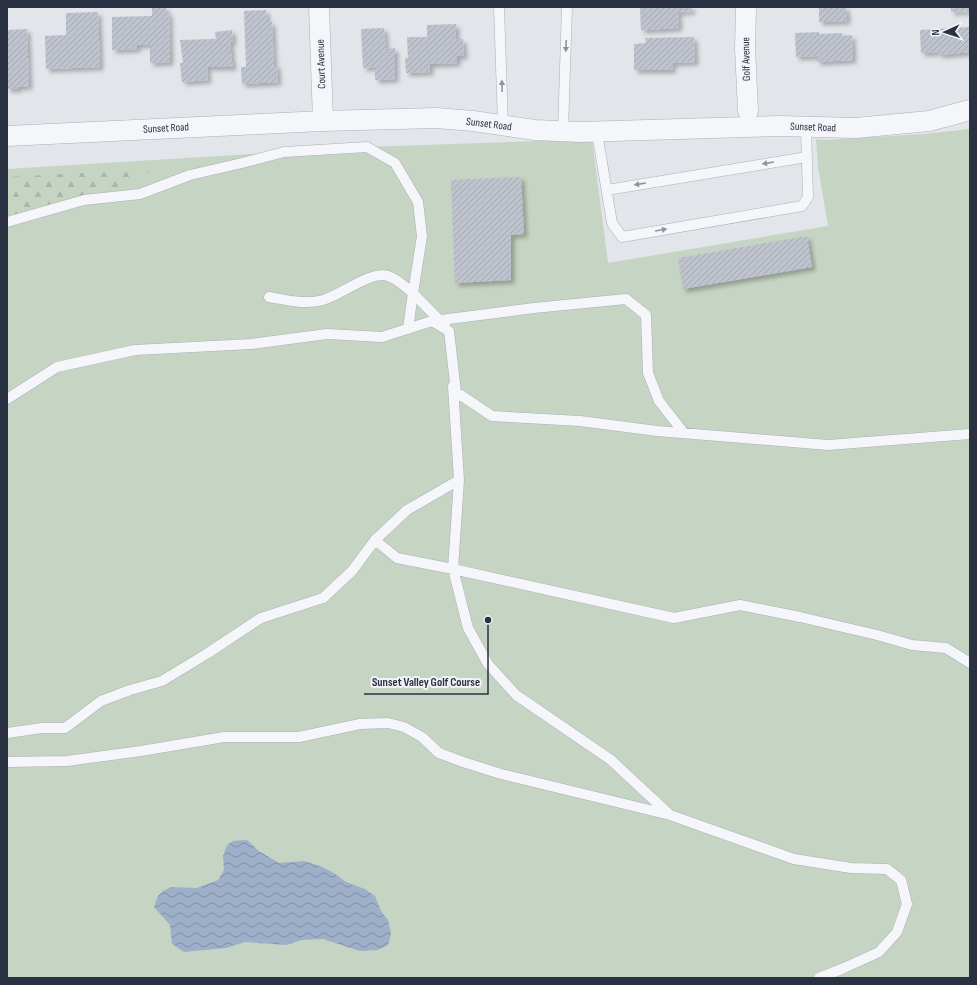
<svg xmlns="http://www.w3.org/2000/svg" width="977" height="985" viewBox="0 0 977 985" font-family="'Sofia Sans Condensed',sans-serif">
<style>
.green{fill:#c6d4c3}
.forest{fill:url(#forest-firs)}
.water{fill:url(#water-waves)}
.building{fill:url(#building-hatch);filter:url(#shadow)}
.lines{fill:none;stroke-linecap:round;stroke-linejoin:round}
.lane-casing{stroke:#abafb8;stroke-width:11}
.street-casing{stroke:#abafb8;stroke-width:21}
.lane{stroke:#f5f6f9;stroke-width:10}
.street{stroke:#f5f6f9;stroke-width:20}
.oneway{fill:#90949e}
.labels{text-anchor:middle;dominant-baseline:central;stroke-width:4;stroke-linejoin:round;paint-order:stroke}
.street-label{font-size:11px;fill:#2a3142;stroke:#f2f4f8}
.leader{fill:none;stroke:#2a3142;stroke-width:1.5}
.callout-dot{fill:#2a3142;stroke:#f2f4f8;stroke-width:1.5}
.callout-label{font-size:12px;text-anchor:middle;font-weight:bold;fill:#2a3142;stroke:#f2f4f8;stroke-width:4;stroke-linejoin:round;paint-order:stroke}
</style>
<defs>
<pattern id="forest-firs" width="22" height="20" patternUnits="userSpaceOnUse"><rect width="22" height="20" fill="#c6d4c3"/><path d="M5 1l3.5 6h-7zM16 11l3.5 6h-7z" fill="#aab6a9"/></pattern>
<pattern id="water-waves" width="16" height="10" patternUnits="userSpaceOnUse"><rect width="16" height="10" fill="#9eafca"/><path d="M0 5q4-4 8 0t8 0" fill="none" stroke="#818fa6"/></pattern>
<pattern id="building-hatch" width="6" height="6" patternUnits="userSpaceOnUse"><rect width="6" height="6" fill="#bfc3cd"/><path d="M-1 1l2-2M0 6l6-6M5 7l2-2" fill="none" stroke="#a4a8b1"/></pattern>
<filter id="shadow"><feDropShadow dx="3.5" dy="3.5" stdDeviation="2" flood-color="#0004"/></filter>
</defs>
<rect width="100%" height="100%" fill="#e2e5ea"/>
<path class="green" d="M 970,129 L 970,978 L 7,978 L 7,169 L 367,147 L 592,139 L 608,263 L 828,226 L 818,167 L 816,139 L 824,140 L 924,134 Z"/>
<path class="forest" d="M 154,169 C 111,197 57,208 7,222 L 7,177 Z"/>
<path class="water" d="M 247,840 L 259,851 L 279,863 L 304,861 L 320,866 L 334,873 L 346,882 L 365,889 L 375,896 L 381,911 L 388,920 L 391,934 L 388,945 L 378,950 L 360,951 L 323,939 L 302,940 L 286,945 L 245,942 L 226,948 L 184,952 L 172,944 L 170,925 L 154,907 L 158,896 L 163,891 L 171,887 L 197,888 L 218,880 L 224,870 L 223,856 L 227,845 L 233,841 Z"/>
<path class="building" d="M 152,7 L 166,7 L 166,13 L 169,12 L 170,62 L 150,63 L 150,44 L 137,45 L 137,49 L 112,50 L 112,17 L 152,16 Z
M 652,7 L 692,7 L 692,11 L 678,12 L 679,28 L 641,30 L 640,8 Z
M 819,7 L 846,7 L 847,21 L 819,22 Z
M 951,7 L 970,7 L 970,11 L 951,12 Z
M 266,10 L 267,22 L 272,22 L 274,65 L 277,65 L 278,82 L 242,84 L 241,67 L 246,67 L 244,11 Z
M 98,12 L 100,67 L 46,69 L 45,36 L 66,35 L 66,13 Z
M 456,24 L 456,39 L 463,39 L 464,56 L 457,56 L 457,63 L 430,64 L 430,72 L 406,73 L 405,58 L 408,58 L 407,37 L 427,37 L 427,25 Z
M 970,27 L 970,52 L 940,55 L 939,52 L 921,53 L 920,30 Z
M 384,28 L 386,49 L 395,48 L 395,79 L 375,80 L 375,67 L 363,68 L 361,29 Z
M 27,29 L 29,86 L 18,87 L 18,89 L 7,89 L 7,30 Z
M 232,30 L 233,42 L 230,42 L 232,62 L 233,62 L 233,67 L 207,67 L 208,80 L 182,82 L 180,63 L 183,63 L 180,40 L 216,39 L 215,32 Z
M 819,32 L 819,34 L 842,33 L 842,36 L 852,35 L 853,60 L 817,62 L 817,56 L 796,57 L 795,33 Z
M 694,37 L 695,62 L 672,63 L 673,70 L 634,70 L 634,44 L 646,43 L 645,38 Z
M 521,177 L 524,234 L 511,235 L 511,280 L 455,283 L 451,180 Z
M 807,236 L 812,267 L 683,289 L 678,258 Z"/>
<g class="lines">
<defs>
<path id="lane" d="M 499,7 L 503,125
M 563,131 L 567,7
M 597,132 L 612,223 L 622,237 L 802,206 L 808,197 L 806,127
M 607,190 L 807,157
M 7,222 L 84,200 L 140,194 L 190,175 L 242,163 L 284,152 L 367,147 L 395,163 L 418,202 L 422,236 L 413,293 C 405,287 398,279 388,276 C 371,270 340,296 323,300 C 305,305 287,300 269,297
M 413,293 L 445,326
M 441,320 L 534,308 L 626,299 L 646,315 L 648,373 L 659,401 L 684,433
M 408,329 L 413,293
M 453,386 L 459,480 L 453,569 L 468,628 L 488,664 L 516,695 L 611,760 L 669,814
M 7,399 L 57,367 L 135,350 L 251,344 L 327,334 L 382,337 L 432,321 L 449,331 L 456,392 L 492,416 L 580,421 L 657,431 L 828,445 L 970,434
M 375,540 L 397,558 L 453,569 L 674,618 L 740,605 L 800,617 L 877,635 L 912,645 L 946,648 L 970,663
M 7,733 L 42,728 L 65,728 L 101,701 L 130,690 L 162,681 L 208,653 L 261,618 L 323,598 L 352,571 L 375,540 L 407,510 L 459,480
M 7,762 L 67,761 L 141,751 L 224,737 L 299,737 L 360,724 L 388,723 L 404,727 L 422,737 L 439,753 L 463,762 L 501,774 L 670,815 L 794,859 L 851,868 L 887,869 L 901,880 L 907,904 L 897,932 L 879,952 L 844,968 L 819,978"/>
<path id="street" d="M 319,7 L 323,121
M 746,7 L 745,48 L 748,111
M 7,136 L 323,121 L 436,118 L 473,121 L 535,130 L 580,132 L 780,126 L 856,128 L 929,121 L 970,110"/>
</defs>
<use href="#lane" class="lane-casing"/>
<use href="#street" class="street-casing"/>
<use href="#lane" class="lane"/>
<use href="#street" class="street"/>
</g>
<defs><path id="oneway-solid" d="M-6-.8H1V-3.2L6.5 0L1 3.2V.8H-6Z"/></defs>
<g class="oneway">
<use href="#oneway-solid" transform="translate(566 46) rotate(92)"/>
<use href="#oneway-solid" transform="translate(502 86) rotate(-91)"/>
<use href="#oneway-solid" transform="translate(768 163) rotate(171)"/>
<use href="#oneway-solid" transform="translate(640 184) rotate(171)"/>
<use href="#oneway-solid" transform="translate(661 230) rotate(-10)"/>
</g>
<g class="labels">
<g class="street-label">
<text transform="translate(746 59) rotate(-91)">Golf Avenue</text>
<text transform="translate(321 64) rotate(-92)">Court Avenue</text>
<text transform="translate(489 124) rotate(7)">Sunset Road</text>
<text transform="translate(813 127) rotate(2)">Sunset Road</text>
<text transform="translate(166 128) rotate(-3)">Sunset Road</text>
</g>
</g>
<path class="leader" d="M488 620L488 694H364"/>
<circle class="callout-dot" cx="488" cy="620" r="4"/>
<g class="callout-label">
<text x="426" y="686">Sunset Valley Golf Course</text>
</g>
<rect width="977" height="985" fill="none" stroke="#2a3142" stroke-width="16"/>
<g transform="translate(945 32) rotate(267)" stroke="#f2f4f8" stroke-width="3" paint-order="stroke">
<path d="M0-3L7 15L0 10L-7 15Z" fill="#2a3142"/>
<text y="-6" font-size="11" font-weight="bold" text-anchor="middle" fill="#2a3142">N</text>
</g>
</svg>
